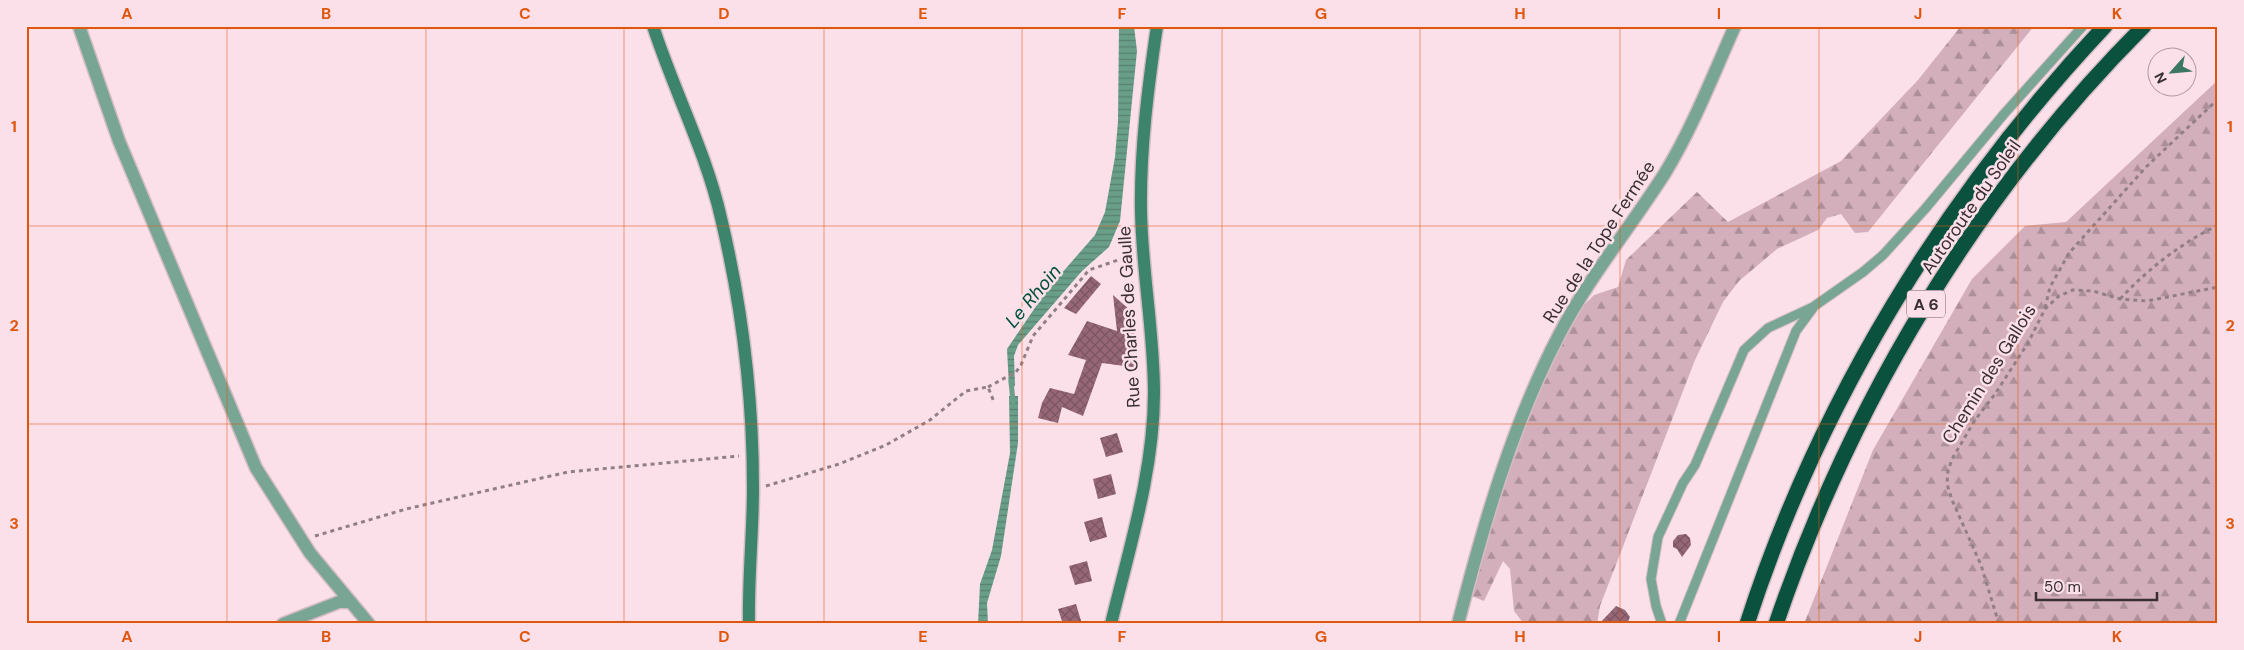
<svg xmlns="http://www.w3.org/2000/svg" width="2244" height="650" viewBox="0 0 2244 650" font-family="'DM Sans',sans-serif">
<style>
.forest{fill:url(#forest-firs)}
.water{fill:url(#water-rules)}
.lines{fill:none;stroke-linecap:round;stroke-linejoin:round}
.stream{stroke:#699e89;stroke-width:5}
.building{fill:url(#building-cross-hatch)}
.lane-casing{stroke:#d4bcc4;stroke-width:11}
.street-casing{stroke:#d4bcc4;stroke-width:15}
.secondary-casing{stroke:#d4bcc4;stroke-width:15}
.highway-casing{stroke:#d4bcc4;stroke-width:18}
.path{stroke:#927f86;stroke-width:3;stroke-dasharray:4 4;stroke-linecap:butt}
.lane{stroke:#79a694;stroke-width:9}
.street{stroke:#79a694;stroke-width:12}
.secondary{stroke:#3c856c;stroke-width:12}
.highway{stroke:#0b523e;stroke-width:15}
.grid{fill:none;stroke:#df570e;stroke-width:1;stroke-opacity:0.55}
.labels{text-anchor:middle;dominant-baseline:central;stroke-width:5;stroke-linejoin:round;paint-order:stroke}
.shield{fill:#fbe0e9;stroke:#736369;stroke-width:1}
.shield-label{font-size:16px;font-weight:bold;fill:#392e32}
.street-label{font-size:18px;fill:#392e32;stroke:#fbe0e9}
.water-label{font-size:19px;font-style:italic;fill:#014d39;stroke:#fbe0e9}
.neatline{fill:none;stroke:#df570e;stroke-width:2}
.grid-label{font-size:16px;text-anchor:middle;font-weight:bold;fill:#df570e}
</style>
<defs>
<pattern id="forest-firs" width="22" height="20" patternUnits="userSpaceOnUse" patternTransform="scale(1.25)"><rect width="22" height="20" fill="#d3afbb"/><path d="M5 1l3.5 6h-7zM16 11l3.5 6h-7z" fill="#ac8f99"/></pattern>
<pattern id="water-rules" width="6" height="5" patternUnits="userSpaceOnUse" patternTransform="scale(1.25)"><rect width="6" height="5" fill="#699e89"/><path d="M0 2.5h6" fill="none" stroke="#578171"/></pattern>
<pattern id="building-cross-hatch" width="8" height="8" patternUnits="userSpaceOnUse" patternTransform="scale(1.25)"><rect width="8" height="8" fill="#956777"/><path d="M0 0l8 8M0 8l8-8" fill="none" stroke="#7b5562"/></pattern>
</defs>
<rect width="100%" height="100%" fill="#fbe0e9"/>
<path class="forest" d="M 1961,26 L 2034,26 L 1868,232 L 1855,233 L 1841,214 L 1827,218 L 1818,230 L 1777,249 L 1739,281 L 1723,302 L 1695,360 L 1600,606 L 1597,624 L 1524,624 L 1514,611 L 1510,569 L 1503,561 L 1484,601 L 1469,595 L 1531,400 L 1580,309 L 1594,295 L 1618,287 L 1626,260 L 1697,192 L 1728,222 L 1841,161 L 1918,80 Z
M 2218,80 L 2218,624 L 1804,624 L 1873,450 L 1972,279 L 2025,226 L 2066,222 Z"/>
<path class="water" d="M 1119,26 L 1134,26 L 1137,51 L 1120,221 L 1109,247 L 1082,271 L 1018,345 L 1014,356 L 1015,386 L 1009,387 L 1007,349 L 1047,290 L 1095,235 L 1105,212 L 1115,157 L 1118,121 Z
M 1009,396 L 1018,396 L 1018,443 L 1001,556 L 987,603 L 988,624 L 978,624 L 980,584 L 992,550 L 1010,453 Z"/>
<g class="lines">
<path class="stream" d="M 1011,381 L 1013,402"/>
</g>
<path class="building" d="M 1091,276 L 1101,284 L 1076,314 L 1064,308 Z
M 1113,295 L 1131,311 L 1139,368 L 1102,363 L 1083,416 L 1062,407 L 1058,423 L 1038,418 L 1042,403 L 1050,388 L 1074,394 L 1086,360 L 1068,355 L 1087,321 L 1117,331 Z
M 1117,433 L 1123,452 L 1106,457 L 1100,438 Z
M 1111,474 L 1116,494 L 1098,499 L 1093,479 Z
M 1102,517 L 1107,537 L 1090,542 L 1084,522 Z
M 1686,534 L 1690,538 L 1691,545 L 1682,557 L 1677,549 L 1673,547 L 1673,541 L 1678,535 Z
M 1087,561 L 1092,581 L 1075,585 L 1069,566 Z
M 1076,604 L 1082,624 L 1063,624 L 1058,609 Z
M 1616,606 L 1625,610 L 1630,617 L 1627,624 L 1599,624 Z"/>
<g class="lines">
<defs>
<path id="lane" d="M 1662,624 L 1656,606 L 1651,579 L 1658,537 L 1683,483 L 1695,465 L 1744,350 L 1768,328 L 1813,307 L 1863,272 L 1883,255 L 1925,209 L 2004,114 L 2083,26
M 1679,624 L 1796,331 L 1813,308"/>
<path id="street" d="M 79,26 L 119,141 L 256,468 L 310,553 L 369,624
M 283,624 L 339,602 L 351,602
M 1458,624 C 1483,526 1512,425 1559,335 C 1589,277 1630,228 1665,173 C 1693,127 1713,75 1735,26"/>
<path id="secondary" d="M 653,26 C 674,91 706,152 721,218 C 742,306 753,398 753,488 C 753,533 748,578 749,624
M 1111,624 C 1129,549 1154,471 1154,393 C 1154,332 1142,272 1141,211 C 1140,150 1148,87 1157,26"/>
<path id="highway" d="M 1747,624 C 1819,401 1945,196 2105,26
M 1776,624 C 1852,401 1977,193 2144,26"/>
</defs>
<use href="#lane" class="lane-casing"/>
<use href="#street" class="street-casing"/>
<use href="#secondary" class="secondary-casing"/>
<use href="#highway" class="highway-casing"/>
<path class="path" d="M 2120,299 C 2149,268 2180,244 2218,225
M 2045,308 L 2050,287 L 2069,253 L 2146,167 L 2218,99
M 988,387 L 1016,372 L 1021,365 L 1033,336 L 1089,270 L 1130,256
M 766,486 L 839,464 L 886,445 L 930,420 L 966,391 L 988,387 L 994,402
M 315,536 L 406,509 L 568,472 L 739,456
M 1999,624 L 1981,565 L 1952,500 L 1947,484 L 1948,471 L 1952,459 L 1975,420 L 1995,394 L 2028,343 L 2045,309 L 2059,296 L 2073,290 L 2093,291 L 2120,299 L 2147,301 L 2218,287"/>
<use href="#lane" class="lane"/>
<use href="#street" class="street"/>
<use href="#secondary" class="secondary"/>
<use href="#highway" class="highway"/>
</g>
<path class="grid" d="M 227,26 L 227,624M 426,26 L 426,624M 624,26 L 624,624M 824,26 L 824,624M 1022,26 L 1022,624M 1222,26 L 1222,624M 1420,26 L 1420,624M 1620,26 L 1620,624M 1819,26 L 1819,624M 2018,26 L 2018,624M 26,226 L 2218,226M 26,424 L 2218,424"/>
<g class="labels">
<rect class="shield" x="1907" y="290.5" width="38" height="27" rx="4"/>
<g class="shield-label">
<text x="1926" y="304">A 6</text>
</g>
<g class="street-label">
<text transform="translate(1971 207) rotate(-55)">Autoroute du Soleil</text>
<text transform="translate(1599 242) rotate(-57)">Rue de la Tope Fermée</text>
<text transform="translate(1129 317) rotate(-93)">Rue Charles de Gaulle</text>
<text transform="translate(1989 374) rotate(-58)">Chemin des Gallois</text>
</g>
<g class="water-label">
<text transform="translate(1033 296) rotate(-50)">Le Rhoin</text>
</g>
</g>
<rect width="2244" height="650" fill="none" stroke="#fbe0e9" stroke-width="55"/>
<g transform="translate(2172 72) rotate(243)"><circle r="24" fill="#fbe0e9" stroke="#ad99a0"/>
<path d="M0-4L9 19L0 12L-9 19Z" fill="#3b7762"/>
<text y="-8" font-size="14" font-weight="bold" text-anchor="middle" fill="#392e32">N</text>
</g>
<path d="M2036 592v8h121v-8" fill="none" stroke="#392e32" stroke-width="2.5"/>
<text x="2044" y="592" font-size="15" fill="#392e32" stroke="#fbe0e9" stroke-width="4" paint-order="stroke">50 m</text>
<rect x="28" y="28" width="2188" height="594" class="neatline"/>
<g class="grid-label">
<text x="127" y="19">A</text>
<text x="326" y="19">B</text>
<text x="525" y="19">C</text>
<text x="724" y="19">D</text>
<text x="923" y="19">E</text>
<text x="1122" y="19">F</text>
<text x="1321" y="19">G</text>
<text x="1520" y="19">H</text>
<text x="1719" y="19">I</text>
<text x="1918" y="19">J</text>
<text x="2117" y="19">K</text>
<text x="14" y="132">1</text>
<text x="2230" y="132">1</text>
<text x="14" y="331">2</text>
<text x="2230" y="331">2</text>
<text x="14" y="529">3</text>
<text x="2230" y="529">3</text>
<text x="127" y="642">A</text>
<text x="326" y="642">B</text>
<text x="525" y="642">C</text>
<text x="724" y="642">D</text>
<text x="923" y="642">E</text>
<text x="1122" y="642">F</text>
<text x="1321" y="642">G</text>
<text x="1520" y="642">H</text>
<text x="1719" y="642">I</text>
<text x="1918" y="642">J</text>
<text x="2117" y="642">K</text>
</g>
</svg>
